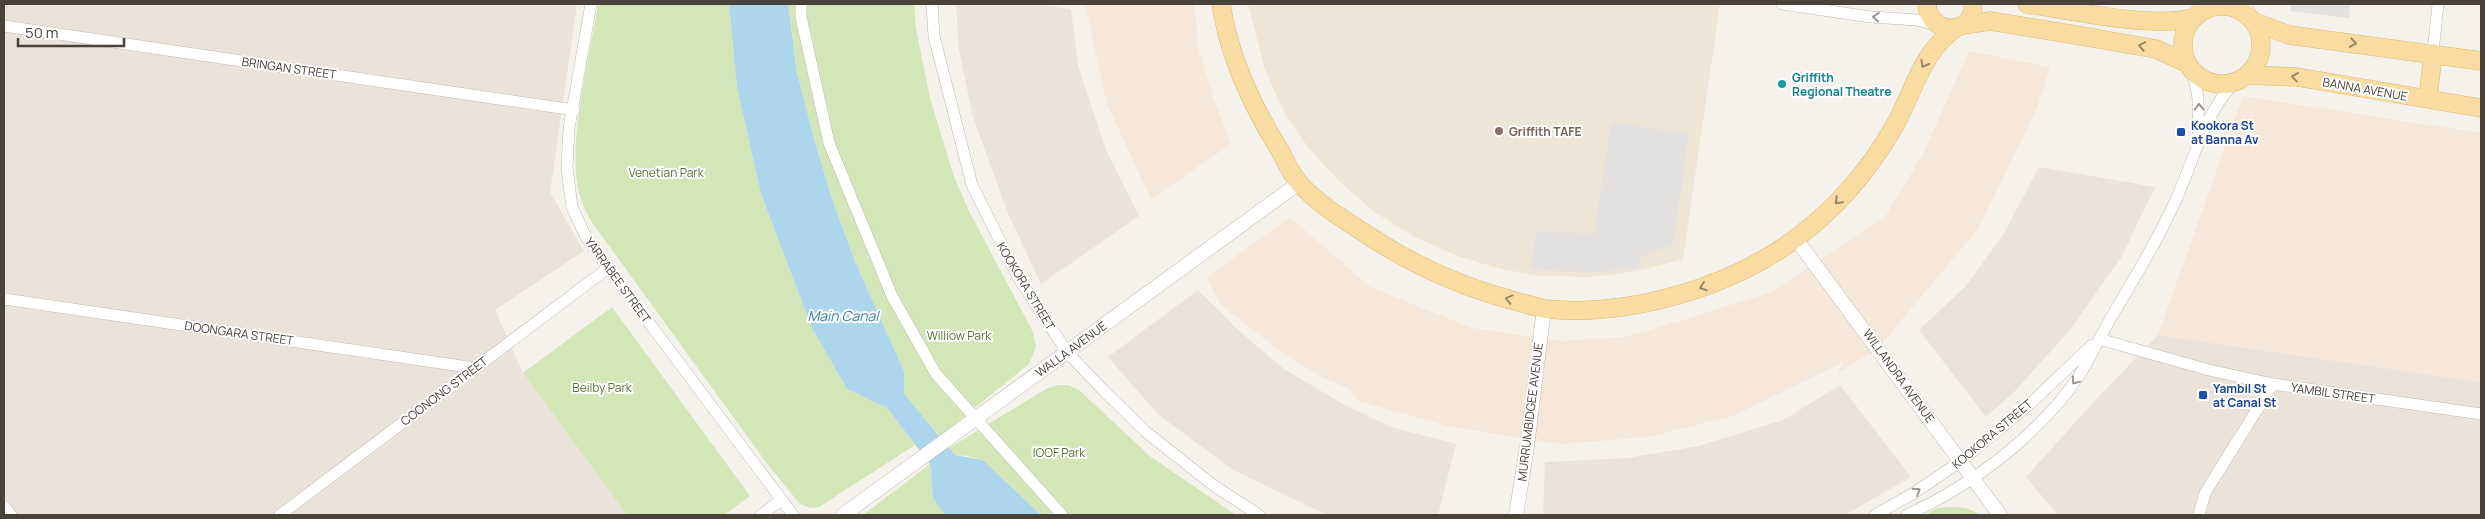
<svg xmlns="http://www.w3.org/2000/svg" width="2485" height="519" viewBox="0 0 2485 519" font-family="Manrope,sans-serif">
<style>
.residential{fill:#e9e3da}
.commercial{fill:#f5e8d9}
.education{fill:#ede6d7}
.green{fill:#d3e6b8}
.parking{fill:#e4e2e0}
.water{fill:#add6ed}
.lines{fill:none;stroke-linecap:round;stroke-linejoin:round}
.minor-casing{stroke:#c0b9af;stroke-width:12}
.tertiary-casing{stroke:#c0b9af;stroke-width:15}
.primary-casing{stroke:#ddb872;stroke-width:19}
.minor{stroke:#fff;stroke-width:11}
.tertiary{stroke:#fff;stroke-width:14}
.primary{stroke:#f8dca2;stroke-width:18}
.oneway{stroke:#9b9793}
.oneway2{stroke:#988769}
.culture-dot{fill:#0f9aa8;stroke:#fff;stroke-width:2}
.education-dot{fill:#8d6e63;stroke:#fff;stroke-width:2}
.transit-dot{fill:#1a4fb4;stroke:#fff;stroke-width:2}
.labels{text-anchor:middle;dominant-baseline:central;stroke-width:4;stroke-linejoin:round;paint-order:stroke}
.street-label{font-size:12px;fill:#49423a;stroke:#fff}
.culture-label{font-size:12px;font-weight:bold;fill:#0d838f;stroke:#fff;text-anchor:start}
.transit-label{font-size:12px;font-weight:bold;fill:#164399;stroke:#fff;text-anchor:start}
.education-label{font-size:12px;font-weight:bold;fill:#785e54;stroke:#fff;text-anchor:start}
.park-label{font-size:12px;fill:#4e782f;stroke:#fff}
.water-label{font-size:14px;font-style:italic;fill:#367da8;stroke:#fff}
</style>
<rect width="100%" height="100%" fill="#f5f2ec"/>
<path class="residential" d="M 4,4 L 577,4 L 550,192 L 584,251 L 495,310 L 523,373 L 627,515 L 4,515 Z
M 956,4 L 1035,4 L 1071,9 L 1078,66 L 1106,150 L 1139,216 L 1041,284 L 1007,211 L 973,117 L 959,50 Z
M 2039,167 L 2155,187 L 2122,256 L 2070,330 L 2015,391 L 1986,417 L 1919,330 L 1966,286 L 2003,235 Z
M 1198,290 L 1238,330 L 1284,369 L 1343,404 L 1391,427 L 1456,444 L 1438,515 L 1327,515 L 1233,470 L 1159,415 L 1108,357 Z
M 2158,335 L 2481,382 L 2481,515 L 2058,515 L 2026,477 L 2101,394 Z
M 1840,385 L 1911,477 L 1845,515 L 1543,515 L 1545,462 L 1627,458 L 1699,446 L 1783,420 Z"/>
<path class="commercial" d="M 1085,4 L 1194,4 L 1199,50 L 1214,100 L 1231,144 L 1151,199 L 1107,104 Z
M 1969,51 L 2050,67 L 2037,108 L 1978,229 L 1878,348 L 1837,374 L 1843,362 L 1735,415 L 1649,437 L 1561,444 L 1447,426 L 1358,401 L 1348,388 L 1321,377 L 1282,352 L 1250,328 L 1219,302 L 1207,277 L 1290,217 L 1370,287 L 1472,328 L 1561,341 L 1625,337 L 1683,320 L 1771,292 L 1885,217 L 1923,154 Z
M 2243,96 L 2481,133 L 2481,382 L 2158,335 Z"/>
<path class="education" d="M 1248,4 L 1720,4 L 1683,259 L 1638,271 L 1592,277 L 1541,276 L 1501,269 L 1457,256 L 1415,237 L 1376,213 L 1341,183 L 1310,150 L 1284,112 L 1265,70 Z"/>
<path class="green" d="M 598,4 L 729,4 L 737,88 L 761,194 L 812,328 L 847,389 L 887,408 L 915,445 L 819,507 L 810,508 L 800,504 L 768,465 L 591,221 C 584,208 579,196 577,182 C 570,132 590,55 598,4 Z
M 788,4 L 914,4 L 916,29 L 930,98 L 953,174 L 969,211 L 1033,332 L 1036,347 L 1029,364 L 940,436 L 903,394 L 904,371 L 856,264 L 832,199 L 814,138 L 797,73 Z
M 612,307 L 750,496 L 724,515 L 627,515 L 523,373 Z
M 1059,385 L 1068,385 L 1079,390 L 1151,457 L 1236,515 L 1041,515 L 983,460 L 968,456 L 955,455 L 949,448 L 1046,389 Z
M 930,464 L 933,498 L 945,515 L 863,515 Z
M 1950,507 C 1961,507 1971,507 1979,515 L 1925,515 L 1938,508 Z"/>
<path class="parking" d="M 2291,4 L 2350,4 L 2349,18 L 2291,11 Z
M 1611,122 L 1689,134 L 1673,245 L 1641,256 L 1638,268 L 1591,273 L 1531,269 L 1536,231 L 1594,234 Z"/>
<path class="water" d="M 729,4 L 788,4 L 797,73 L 814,138 L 832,199 L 856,264 L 904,371 L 904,394 L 955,455 L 983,460 L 1041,515 L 945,515 L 933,498 L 930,464 L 887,408 L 847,389 L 812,328 L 761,194 L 737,88 Z"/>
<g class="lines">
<defs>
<path id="minor" d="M 591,4 L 569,128 L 567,168 L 572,207 L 585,235 L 608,268 L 793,515
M 801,4 L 801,17 L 829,143 L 892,296 L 936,374 L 1062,515
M 932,4 L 934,36 L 972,185 L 1018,277 L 1067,352 L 1103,390 L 1146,432 L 1213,485 L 1259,515
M 1782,4 L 1871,17 L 1917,20 L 1937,25
M 2246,4 L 2250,17
M 2206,9 L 2210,4
M 4,26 L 574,110
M 2433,53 L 2438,4
M 2193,72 L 2198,98 L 2199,140
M 4,299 L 475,368
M 2099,339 L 2209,370 L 2273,384 L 2481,414
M 4,506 L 11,515
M 280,515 L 608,268
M 761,515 L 781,500
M 1875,515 L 1914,493 L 1961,461 L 2032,402 L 2092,345
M 1907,515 C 1971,486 2039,435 2079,376 C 2091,357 2100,336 2112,316 C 2134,279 2156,243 2174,204 C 2193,164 2203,115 2234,83
M 2199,515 L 2205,493 L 2273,384"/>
<path id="tertiary" d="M 1796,239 L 2000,515
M 843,515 L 1299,183
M 1516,515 L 1527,447 L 1544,308"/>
<path id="primary" d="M 1221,4 C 1229,56 1251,104 1279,149 C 1285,160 1291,174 1300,184 C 1319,205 1345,220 1369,236 C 1413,265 1460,286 1511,300 C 1523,303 1534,307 1546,309 C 1628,317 1729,288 1795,239 C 1836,209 1870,169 1895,125 C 1914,91 1922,51 1956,28
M 1927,4 C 1929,37 1975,35 1973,4
M 2027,4 C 2070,10 2156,30 2195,17
M2183 45a39 39 0 1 1 78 0a39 39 0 1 1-78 0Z
M 2255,22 L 2289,35 L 2481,61
M 1963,25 L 1990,21 L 2070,34 L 2156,49 L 2187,63
M 2248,75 L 2297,77 L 2481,108
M 2428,99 L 2433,53"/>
</defs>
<use href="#minor" class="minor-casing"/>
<use href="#tertiary" class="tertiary-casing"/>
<use href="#primary" class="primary-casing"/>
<use href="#minor" class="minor"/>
<use href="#tertiary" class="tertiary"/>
<use href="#primary" class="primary"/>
</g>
<defs><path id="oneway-chevron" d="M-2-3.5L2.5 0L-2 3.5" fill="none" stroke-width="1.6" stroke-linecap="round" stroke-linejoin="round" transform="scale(1.25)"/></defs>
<g class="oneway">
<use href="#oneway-chevron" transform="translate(1876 17) rotate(-175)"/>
<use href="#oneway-chevron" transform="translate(2199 107) rotate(-91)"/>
<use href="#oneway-chevron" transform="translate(2075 381) rotate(127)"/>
<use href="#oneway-chevron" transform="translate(1917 491) rotate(-33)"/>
</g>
<g class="oneway2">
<use href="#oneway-chevron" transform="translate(2353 43) rotate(8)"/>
<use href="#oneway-chevron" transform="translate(2142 46) rotate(-169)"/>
<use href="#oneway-chevron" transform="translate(1924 64) rotate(120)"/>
<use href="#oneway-chevron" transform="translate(2295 77) rotate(-173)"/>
<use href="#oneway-chevron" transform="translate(1838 201) rotate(135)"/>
<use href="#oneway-chevron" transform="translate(1703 287) rotate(161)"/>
<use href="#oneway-chevron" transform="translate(1509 299) rotate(-165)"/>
</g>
<circle class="culture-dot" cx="1782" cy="84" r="5"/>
<circle class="education-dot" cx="1499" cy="131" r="5"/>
<g class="transit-dot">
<rect x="2176" y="127" width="10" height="10" rx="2.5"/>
<rect x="2198" y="390" width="10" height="10" rx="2.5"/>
</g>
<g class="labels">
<g class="street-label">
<text transform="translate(289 68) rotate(8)">BRINGAN STREET</text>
<text transform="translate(2365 89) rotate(10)">BANNA AVENUE</text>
<text transform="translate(618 280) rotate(54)">YARRABEE STREET</text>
<text transform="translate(1026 286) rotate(59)">KOOKORA STREET</text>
<text transform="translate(239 333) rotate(8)">DOONGARA STREET</text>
<text transform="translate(1071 349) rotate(-36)">WALLA AVENUE</text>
<text transform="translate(1899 376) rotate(54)">WILLANDRA AVENUE</text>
<text transform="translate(444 391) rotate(-37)">COONONG STREET</text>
<text transform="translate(2333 393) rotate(8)">YAMBIL STREET</text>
<text transform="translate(1530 412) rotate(-83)">MURRUMBIDGEE AVENUE</text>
<text transform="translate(1992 434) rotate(-40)">KOOKORA STREET</text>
</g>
<g class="culture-label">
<text x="1792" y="77">Griffith<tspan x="1792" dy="14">Regional Theatre</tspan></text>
</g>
<g class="transit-label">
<text x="2191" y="125">Kookora St<tspan x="2191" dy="14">at Banna Av</tspan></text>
<text x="2213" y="388">Yambil St<tspan x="2213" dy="14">at Canal St</tspan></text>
</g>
<g class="education-label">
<text x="1509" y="131">Griffith TAFE</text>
</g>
<g class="park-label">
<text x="666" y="172">Venetian Park</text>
<text x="959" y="335">Williow Park</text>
<text x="602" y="387">Beilby Park</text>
<text x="1059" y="452">IOOF Park</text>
</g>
<g class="water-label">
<text x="843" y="315">Main Canal</text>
</g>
</g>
<rect width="2485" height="519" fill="none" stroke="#49423a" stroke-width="10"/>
<path d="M18 38v8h106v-8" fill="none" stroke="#49423a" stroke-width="2.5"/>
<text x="25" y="38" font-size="15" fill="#49423a" stroke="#ffffff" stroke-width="4" paint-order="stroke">50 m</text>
</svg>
